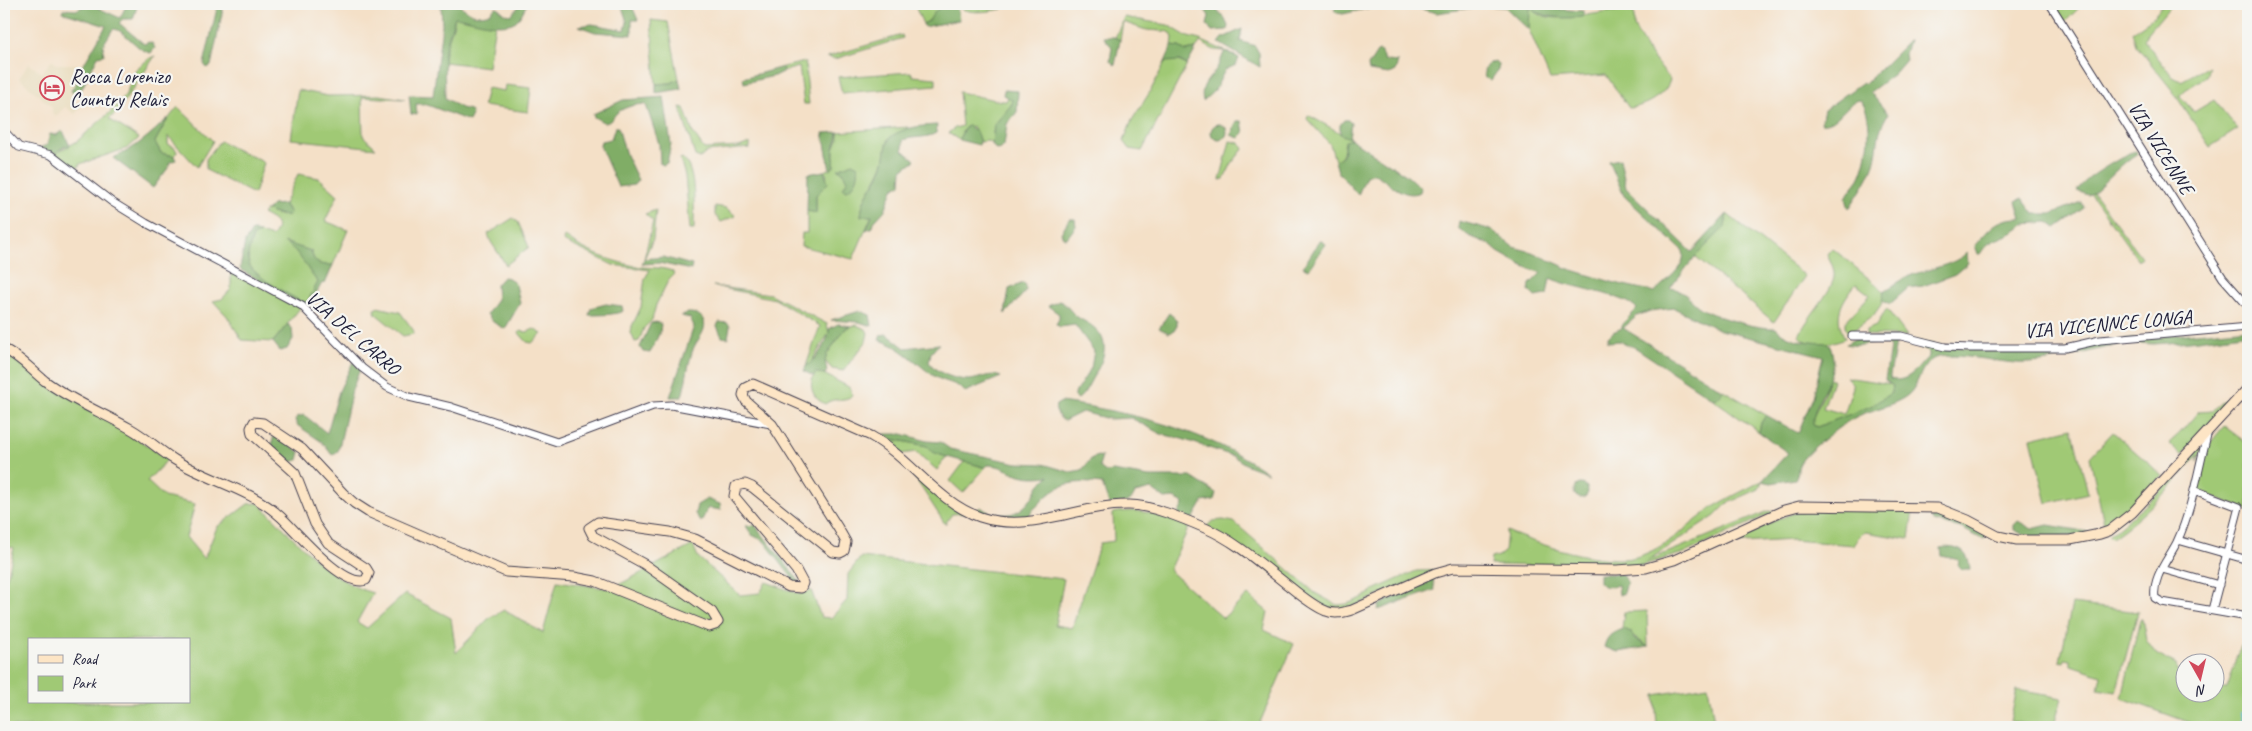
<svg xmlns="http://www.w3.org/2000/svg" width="2252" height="731" viewBox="0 0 2252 731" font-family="Caveat,sans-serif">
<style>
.built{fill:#e8daba}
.green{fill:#a0c975;stroke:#617658;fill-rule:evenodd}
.forest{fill:#80ad66;stroke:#516850}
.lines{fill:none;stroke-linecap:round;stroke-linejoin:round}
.stream{stroke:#64bae1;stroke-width:2}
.street-casing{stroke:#423e50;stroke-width:9}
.secondary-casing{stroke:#423e50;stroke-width:11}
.street{stroke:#fff;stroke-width:7}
.secondary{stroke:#fde5c5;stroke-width:9}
.labels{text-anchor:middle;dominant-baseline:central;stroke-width:4.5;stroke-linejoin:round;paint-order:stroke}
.poi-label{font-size:20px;fill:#22223b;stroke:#f6f6f2;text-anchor:start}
.street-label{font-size:20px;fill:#22223b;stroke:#f6f6f2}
</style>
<rect width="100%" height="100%" fill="#f6f6f2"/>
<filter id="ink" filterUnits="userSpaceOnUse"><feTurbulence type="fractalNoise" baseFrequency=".02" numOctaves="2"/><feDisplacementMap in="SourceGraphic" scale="10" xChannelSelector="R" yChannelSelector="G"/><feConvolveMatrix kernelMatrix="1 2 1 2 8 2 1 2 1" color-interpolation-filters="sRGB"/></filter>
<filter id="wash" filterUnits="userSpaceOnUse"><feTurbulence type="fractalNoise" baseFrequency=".0096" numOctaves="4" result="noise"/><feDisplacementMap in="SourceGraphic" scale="20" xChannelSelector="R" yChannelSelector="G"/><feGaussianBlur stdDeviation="1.12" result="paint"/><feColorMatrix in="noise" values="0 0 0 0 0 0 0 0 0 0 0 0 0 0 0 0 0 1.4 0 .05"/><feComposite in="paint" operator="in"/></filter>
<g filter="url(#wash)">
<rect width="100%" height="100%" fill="#f4e0c7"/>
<path class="built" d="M 52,60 L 56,64 L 81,64 L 81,76 L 71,91 L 77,95 L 72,101 L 80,107 L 75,114 L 65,107 L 56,116 L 52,114 L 52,107 L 19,78 L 29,64 L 42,73 Z"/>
<path class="green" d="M 914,4 L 946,4 C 936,9 932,21 923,24 Z
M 954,4 L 1001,4 L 1002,9 C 986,12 966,15 954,4 Z
M 2053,4 L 2083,4 L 2065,22 Z
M 2163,4 L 2172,4 L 2147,34 L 2144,40 L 2173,77 L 2181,81 L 2209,66 L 2206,77 L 2185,90 L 2180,96 L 2194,112 L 2214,100 L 2238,129 L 2210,147 L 2172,90 L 2136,45 L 2132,32 L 2151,19 Z
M 1530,7 C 1549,32 1607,5 1634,12 L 1634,27 L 1647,50 L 1670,80 C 1666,95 1644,107 1629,108 L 1606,75 L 1550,79 L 1529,30 Z
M 455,16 L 495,24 L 488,67 L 444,62 C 444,45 453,33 455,16 Z
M 1124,17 L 1168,25 L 1188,37 L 1200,40 L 1225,51 L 1214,50 L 1200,42 L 1196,49 L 1186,51 L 1179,47 L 1172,46 L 1173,38 L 1171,33 C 1162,29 1152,32 1143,29 C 1136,27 1130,24 1123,22 L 1120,40 L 1115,38 Z
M 651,20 L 668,22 L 679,79 L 671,83 L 656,84 Z
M 902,35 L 903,38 L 835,59 L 827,57 Z
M 155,56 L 118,111 L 109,119 L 139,138 L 128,148 L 80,164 L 76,170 L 55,153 L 76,142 L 115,108 L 126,94 L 136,69 L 150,58 Z
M 1176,60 L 1187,65 L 1142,151 L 1130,149 L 1124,141 L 1132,120 L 1150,92 L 1165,62 Z
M 805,62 L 809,104 L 804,104 L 799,67 L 784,71 L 783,67 Z
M 911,72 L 913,76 L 936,78 L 936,85 L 842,93 L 838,77 Z
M 505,85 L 531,88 L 528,112 L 483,106 L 487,88 L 504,91 Z
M 298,90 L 328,96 L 379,95 L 405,99 L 362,97 L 363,136 L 376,148 L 291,139 Z
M 959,92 C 969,94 1000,102 1006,101 L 1008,97 L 1012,100 L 1010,108 L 994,125 L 992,144 L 988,141 L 980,142 L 973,126 L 963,130 L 959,140 L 948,133 L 955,128 L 962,126 Z
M 178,107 L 213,141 L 197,167 L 168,136 L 168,144 L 175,148 L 177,152 L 174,156 L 161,153 L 155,142 C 162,129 168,118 178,107 Z
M 680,107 L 684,108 L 693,133 L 704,149 L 739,147 L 750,143 L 750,148 L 707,152 L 700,158 L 695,156 Z
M 1308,115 L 1351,139 L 1344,145 C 1344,152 1342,158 1335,161 L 1330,144 L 1307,119 Z
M 909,127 C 902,133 895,132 889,140 C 885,145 887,155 884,162 C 877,183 863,193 861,216 L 872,215 L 853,259 L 801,246 L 802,233 L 807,233 L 807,211 L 816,212 L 816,195 L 824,187 L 827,175 L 824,171 L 834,167 L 834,149 L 838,139 L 838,132 Z
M 220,141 L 243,153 L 256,158 L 264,163 L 254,194 L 206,170 L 206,159 Z
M 1230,141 L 1239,143 L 1244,148 L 1232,163 L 1224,179 L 1220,180 Z
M 682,158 C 697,168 694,211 694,229 L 690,229 L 685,176 L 680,159 Z
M 298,174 L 319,178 L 338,195 L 325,221 L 348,230 L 333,265 C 319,265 315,265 311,251 L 291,246 C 303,257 307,270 318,282 L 308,301 L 304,303 C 291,297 254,277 249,264 C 246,255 251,244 253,236 L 260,233 L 272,237 C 282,223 274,221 262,214 L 268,209 L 272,213 L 284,216 L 288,209 L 284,204 Z
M 2093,192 L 2141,257 L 2138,260 L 2091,194 Z
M 715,206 L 726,208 L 736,216 L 721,222 L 715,215 Z
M 656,210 L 653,239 L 644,259 L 653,221 L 645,214 Z
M 1727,214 L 1805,276 L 1774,322 L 1695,257 L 1725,227 Z
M 513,218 L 518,222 L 529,247 L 506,265 L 491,242 L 488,234 Z
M 564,236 C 584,252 615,263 641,267 C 652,268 661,267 672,271 L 674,274 L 669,279 L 656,305 L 652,320 L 644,328 L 639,341 L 635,342 L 631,333 L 632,326 L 641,307 L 645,278 L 650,270 L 613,265 L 563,241 Z
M 1832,248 L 1884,291 L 1883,302 L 1873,316 L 1848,334 L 1845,327 L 1845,322 L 1870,295 L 1856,284 C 1841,302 1833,316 1845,338 C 1832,344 1810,347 1799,336 C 1806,318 1831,294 1834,277 C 1835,269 1830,260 1827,254 Z
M 231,270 L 301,307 L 273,342 L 242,340 L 227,316 L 213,301 L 222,299 L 231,289 Z
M 713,286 L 770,294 L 827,324 L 829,333 L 810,364 L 806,366 L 820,326 L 775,299 Z
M 377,307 L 400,312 L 414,331 L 413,334 L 403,336 L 376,314 L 375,310 Z
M 1887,309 L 1907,336 L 1866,335 L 1866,330 L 1876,326 Z
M 856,325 L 866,329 L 868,333 L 866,342 L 843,371 L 832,369 L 825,361 L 827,354 L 846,328 Z
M 534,329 L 542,334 L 532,343 L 527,342 L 519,333 L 520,331 L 527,332 Z
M 4,352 L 168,459 L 147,481 L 164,497 L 195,504 L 186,537 L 204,559 L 217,527 L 248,504 L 258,503 C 291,533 328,582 373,593 L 357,622 L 367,628 L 405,594 L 451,618 L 456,653 L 488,619 L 504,610 L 543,633 L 557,581 L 611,589 L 693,545 L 698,557 L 740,595 L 760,593 L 766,582 L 800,594 L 811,590 L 821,617 L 831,618 L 847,600 L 848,574 L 861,557 L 1064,579 L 1055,625 L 1072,628 L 1100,543 L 1114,541 L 1113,513 C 1141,507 1164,516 1190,525 L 1169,570 L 1223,618 L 1248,595 L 1268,612 L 1264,630 L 1294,644 L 1258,727 L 4,727 L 4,584 L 8,574 L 14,548 L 11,547 L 4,555 ZM 29,640 L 189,640 L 189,702 L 29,702 Z
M 820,372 L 847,386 L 851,389 L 852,396 C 843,402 833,397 825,404 C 812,398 807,384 816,373 Z
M 1846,377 L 1890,384 L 1893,386 L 1891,393 C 1873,409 1840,418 1817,427 L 1813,425 L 1812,418 L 1824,394 L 1829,378 L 1833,380 L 1823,408 L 1844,414 L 1853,387 L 1852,383 Z
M 2248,381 L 2182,455 L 2169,443 L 2179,434 L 2199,411 L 2213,410 Z
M 1723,390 L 1766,415 L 1761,423 L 1759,432 L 1713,399 L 1720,396 Z
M 2224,426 L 2248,444 L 2248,510 L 2195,489 L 2205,449 Z
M 2072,428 L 2088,493 L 2047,503 L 2031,438 Z
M 2113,432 L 2163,476 L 2127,515 L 2105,528 L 2090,457 Z
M 887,438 L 927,446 L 940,455 L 947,456 L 937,470 L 916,452 L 901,454 Z
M 2204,442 L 2198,461 L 2198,455 C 2172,486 2146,515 2112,538 L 2108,536 L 2147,504 Z
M 965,461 L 985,468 L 963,493 L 950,481 Z
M 908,467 L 966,513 L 952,514 L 945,524 Z
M 1762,481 L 1759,489 L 1728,503 L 1715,516 L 1647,561 L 1769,511 L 1774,512 L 1687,552 L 1636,567 L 1490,565 L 1491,558 L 1499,556 L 1505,551 L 1507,531 C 1535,544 1606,566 1636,557 C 1667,548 1689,524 1715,506 C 1730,497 1747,489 1762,481 Z
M 1811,509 L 1913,510 L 1909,539 L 1865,532 L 1859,536 L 1854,545 L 1792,540 L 1727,544 L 1732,539 L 1791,514 Z
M 1223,520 L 1234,522 L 1315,593 L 1337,605 L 1347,604 L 1362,598 L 1376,589 L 1416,571 L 1439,570 L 1342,611 L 1321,607 L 1207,526 L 1213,521 Z
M 2072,604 L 2138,612 L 2116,692 L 2098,689 L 2101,675 L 2071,665 L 2071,660 L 2065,659 L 2064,662 L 2060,661 Z
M 1647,611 L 1648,647 L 1624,629 L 1622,629 L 1624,612 Z
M 2140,619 L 2142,619 L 2146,640 L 2156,654 L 2176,665 L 2179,677 L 2184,678 L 2184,694 L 2214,694 L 2215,688 L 2227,688 L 2248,625 L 2248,727 L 2202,727 L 2122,698 Z
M 1708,686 L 1715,727 L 1657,727 L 1655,695 Z
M 2017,690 L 2062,698 L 2053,727 L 2037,727 L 2010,721 Z"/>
<path class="forest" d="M 127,4 L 138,4 L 133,19 L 123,19 L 119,23 L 144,44 L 149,42 L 152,43 L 155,48 L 151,53 C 136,51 125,29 113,29 L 103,45 L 104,55 L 98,56 L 81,90 L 77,95 L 71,91 L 81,76 L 81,67 C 85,64 101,34 106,26 L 62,12 L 63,9 L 76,10 L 86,5 L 94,6 L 120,18 Z
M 218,4 L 224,4 L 211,66 L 207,68 L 204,64 Z
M 441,4 C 445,4 450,3 454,4 C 467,6 469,20 490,13 L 496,6 L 505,14 L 511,15 L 521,4 L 527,4 C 524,9 521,17 516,21 C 500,31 472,19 455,17 L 444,53 L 445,98 L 461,108 L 470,110 L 472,115 L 469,121 L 425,104 L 416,104 L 417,115 L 411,114 L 409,95 L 433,96 L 442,25 Z
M 621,4 L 631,4 L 638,20 L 632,20 L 632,35 L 595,32 L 579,26 L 592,24 L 625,30 L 627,22 Z
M 946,4 L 957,5 L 959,20 L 924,27 L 923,24 L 929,21 L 934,12 Z
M 1346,4 L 1512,4 L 1530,7 L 1529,30 L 1505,7 L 1484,6 L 1437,13 L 1417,8 L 1384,5 L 1343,14 L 1337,13 L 1334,10 L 1337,5 Z
M 1215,7 L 1219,13 L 1223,15 L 1228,26 L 1227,30 L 1212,31 L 1207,25 L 1209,16 L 1205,10 Z
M 1532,7 L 1583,11 L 1584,13 L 1582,17 C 1566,19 1548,18 1534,11 Z
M 1242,29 L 1240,41 L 1255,46 L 1259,53 L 1260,67 L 1219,43 L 1223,38 Z
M 1103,37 L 1114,37 L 1120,40 L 1115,65 L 1110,61 L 1112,47 Z
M 1909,40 L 1905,54 L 1906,60 L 1894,74 L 1870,92 L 1888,114 C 1875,135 1880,143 1874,164 C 1868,181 1858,194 1849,209 L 1846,198 C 1849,191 1854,186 1859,179 C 1869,160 1875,116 1860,100 C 1845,102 1838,126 1821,123 L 1824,110 L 1863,82 L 1865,84 Z
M 1172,46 L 1179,47 L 1186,51 L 1196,49 L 1187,65 L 1180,61 L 1165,62 Z
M 1225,51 L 1239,58 L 1236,65 L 1225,70 L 1215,90 L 1203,101 C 1199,84 1211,79 1218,66 C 1221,61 1222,56 1225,51 Z
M 1380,51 L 1385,61 L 1398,62 L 1395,71 L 1389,74 L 1369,71 L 1368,66 L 1377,52 Z
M 1495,61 L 1499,65 L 1498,70 L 1491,80 L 1485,78 C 1482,69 1486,64 1495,61 Z
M 783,67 L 784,71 L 774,76 L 744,83 L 743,78 Z
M 679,79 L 681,89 L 656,93 L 656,84 L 671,83 Z
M 1004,90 L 1018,91 L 1017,112 L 1007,124 L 1004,146 L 1001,149 L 996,150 L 992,144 L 994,125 L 1012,104 L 1012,100 L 1003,95 Z
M 664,97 L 671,144 L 667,163 L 663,165 L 660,163 L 659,144 L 646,105 C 638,103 625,107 618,112 C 612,117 613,121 605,123 L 594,117 L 593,114 L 623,100 Z
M 168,118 L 155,142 L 161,153 L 174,156 L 176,160 L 170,162 L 168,168 L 153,188 L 113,158 C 135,149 151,134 168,118 Z
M 1344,120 L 1348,120 L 1351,123 L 1349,138 L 1340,134 L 1340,125 Z
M 1237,121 L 1242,121 L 1244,133 L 1239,138 L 1231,135 Z
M1211 132a8 8 0 1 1 16 0a8 8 0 1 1-16 0Z
M 937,125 L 936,133 C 926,139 913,136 903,140 L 903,150 L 915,160 L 902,170 L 901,184 L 893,189 L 885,210 L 874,222 L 873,227 L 866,230 L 872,216 L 861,216 C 862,194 875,187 882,168 C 886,158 885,146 890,137 C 905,127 919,126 937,125 Z
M 968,125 L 976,131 L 980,142 L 979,145 L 959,140 L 963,130 Z
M 615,127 L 618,127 L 626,155 L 638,180 L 634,185 L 618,187 L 600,146 L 601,141 L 611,139 Z
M 63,131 L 70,146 L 65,146 L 55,153 L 39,148 L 47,145 L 50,134 L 56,135 Z
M 838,132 C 838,139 835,142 834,149 C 832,157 838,163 830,170 L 823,133 Z
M 1351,139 L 1406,175 L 1421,188 L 1420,192 C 1403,200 1387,180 1373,173 L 1366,176 L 1358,195 L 1338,172 L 1335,161 L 1343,155 L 1345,141 Z
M 2136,151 L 2138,153 C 2121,163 2107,181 2091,194 L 2088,195 L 2077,191 C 2085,177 2115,162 2129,153 Z
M 1620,159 L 1626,188 L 1692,252 L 1727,214 L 1725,227 L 1695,257 L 1670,288 C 1686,289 1692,305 1706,311 C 1722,319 1759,329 1776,328 C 1789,342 1809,342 1828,343 C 1846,371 1810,402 1813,425 L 1817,427 L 1871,406 L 1891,393 L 1893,386 L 1885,380 L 1890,347 C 1879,338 1860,349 1846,344 L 1854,339 L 1897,338 L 1890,375 L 1890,379 C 1908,384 1918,367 1929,356 L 1929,352 L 1920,348 L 1916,342 L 1985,351 L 2052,353 L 2074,350 L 2103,342 L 2248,328 L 2248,333 C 2217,338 2185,342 2154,344 C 2145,344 2136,342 2127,343 C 2090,349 2054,365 2016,363 C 1998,362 1947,351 1933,359 C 1920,366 1919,385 1909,394 C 1898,405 1868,410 1854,418 C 1842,424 1804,453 1799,465 C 1797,470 1799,474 1795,479 L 1771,483 L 1762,481 L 1788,453 L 1759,432 L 1761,423 L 1766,415 L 1798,433 L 1813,397 L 1823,356 L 1720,330 L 1674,308 L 1650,311 L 1637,316 L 1623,328 L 1723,390 L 1720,396 L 1713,399 L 1636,348 L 1620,341 L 1608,342 L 1608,337 L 1613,332 L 1622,328 L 1622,324 L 1637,309 C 1628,295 1567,287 1550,278 L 1547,295 L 1535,297 L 1529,291 L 1530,284 L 1541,273 L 1521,265 L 1498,252 L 1489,244 L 1469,236 L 1458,228 L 1459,221 L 1492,230 L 1513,247 L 1532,252 L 1569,269 L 1615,283 L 1655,292 C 1665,280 1687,268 1683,251 L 1624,196 L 1609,161 Z
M 852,163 L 858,166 C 860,175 855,187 847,190 L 843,188 L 847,181 L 843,172 L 838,169 Z
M 824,171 L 828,183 L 816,195 L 816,213 L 807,211 L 808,174 Z
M 2022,198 L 2034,214 L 2051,214 L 2082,202 L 2084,208 L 2056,228 L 2048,222 L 2024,224 C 2012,237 1994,237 1985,247 C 1983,249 1982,252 1980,254 L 1978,254 L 1975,245 C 1991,228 1995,218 2021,218 L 2016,201 Z
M 284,204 L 290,213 L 288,216 L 272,213 L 268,209 L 272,205 Z
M 1069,219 L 1075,219 L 1076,226 L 1067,238 L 1063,237 L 1061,233 Z
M 252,231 L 260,232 L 253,236 C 251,244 246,255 249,264 C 255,277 291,296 304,303 L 308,301 L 318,282 C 305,268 301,252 284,242 L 311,251 C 315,265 319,265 333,265 L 325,284 L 322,283 L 311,303 L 304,306 L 241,270 L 240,268 L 245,242 Z
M 1320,240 L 1326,244 L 1309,269 L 1303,267 Z
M 1967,253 L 1968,263 L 1955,274 L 1923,286 L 1908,288 L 1890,304 L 1882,301 L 1884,291 C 1893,286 1902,279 1912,275 C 1931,268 1952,266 1967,253 Z
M 663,257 L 692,265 L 691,270 L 659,263 L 642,264 L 644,259 Z
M 503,277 L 509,278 L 516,285 L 520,303 L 505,329 L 493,322 L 487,314 L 497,300 L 496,285 Z
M 1023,283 L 1025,284 L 1026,291 L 1005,314 L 1009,289 Z
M 1059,301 C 1066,303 1070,311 1076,316 C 1081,320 1087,322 1092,326 C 1112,341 1104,360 1093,377 C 1089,384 1085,394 1078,399 L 1075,397 L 1075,393 L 1091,368 L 1094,351 L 1075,325 L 1060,327 L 1056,324 L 1059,319 L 1059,314 L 1048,306 Z
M 606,304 L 622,306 L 623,311 C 616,315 598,315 589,315 L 591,308 Z
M 860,311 L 870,315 L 872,326 L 859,322 L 831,320 Z
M 688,313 C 694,313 702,314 704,322 C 707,330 698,339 694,347 C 688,362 687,378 683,393 L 681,397 L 670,397 L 694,326 L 690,318 L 681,316 Z
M 1169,313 L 1177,320 L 1177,325 L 1174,331 L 1169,333 L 1159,328 Z
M 656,322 L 661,324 L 660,332 L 650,353 L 643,352 L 640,347 L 651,323 Z
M 719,322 L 728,323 L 730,326 L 728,338 L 722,337 L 717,326 Z
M 288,324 L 292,328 L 293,339 L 287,349 L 280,351 L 273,342 Z
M 838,324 L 851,326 L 846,328 L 827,354 L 825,361 L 827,371 L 825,374 L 816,373 L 813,376 L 804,371 L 806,366 C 815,361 830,340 829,329 Z
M 887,334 L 905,348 L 939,344 L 931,353 L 929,362 C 936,373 956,380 969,380 C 981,379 989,372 1001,377 L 965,392 C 957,382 945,383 934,376 C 916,364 901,345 879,340 L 881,335 Z
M 353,362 L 360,369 L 352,390 L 340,443 L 338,451 L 332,455 L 322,442 L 297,425 L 295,420 L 297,417 L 304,415 L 327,433 L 339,391 Z
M 1061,402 C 1134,413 1206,430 1268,473 L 1247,465 L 1233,456 L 1182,439 L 1161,434 L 1131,418 L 1109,419 L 1082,412 L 1064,421 C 1059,418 1054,411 1056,405 Z
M 884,434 L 902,434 L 927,441 L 940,442 L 950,449 L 1017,463 L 1043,464 L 1070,472 L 1082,470 L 1091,459 L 1098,456 L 1102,457 L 1099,467 L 1106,472 L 1113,471 L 1149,477 L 1191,477 L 1216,493 L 1214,500 L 1203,502 L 1193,519 L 1177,516 L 1183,505 L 1182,502 L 1174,498 L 1165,499 L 1151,489 L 1135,493 C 1131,505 1121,503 1109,504 L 1102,484 C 1075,481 1060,481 1041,502 C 1033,511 1031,509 1028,521 L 986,516 L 975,511 L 981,507 C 987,512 992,514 999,514 C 1019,517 1030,503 1038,487 C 1040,483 1046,479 1049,476 C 1038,477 1028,478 1017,474 C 1006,470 1000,465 988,465 L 985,468 L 980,466 L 940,455 L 933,452 L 927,446 L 887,438 Z
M 276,435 L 300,452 L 298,460 L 290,462 L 272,447 L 273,438 Z
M1574 491a7 7 0 1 1 14 0a7 7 0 1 1-14 0Z
M 707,499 L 720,504 L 721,510 L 708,508 L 701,522 L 695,514 L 697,505 Z
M 1928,512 L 1945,513 L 1989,534 L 1984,539 L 1980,538 L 1961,528 L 1933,521 Z
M 2018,521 L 2032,529 L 2048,525 L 2089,532 L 2085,536 L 2028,537 L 2014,530 L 2014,525 Z
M 755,525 L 800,582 L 800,585 L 794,583 L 793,579 L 764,541 L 752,535 L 746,526 Z
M 1946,547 C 1962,548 1968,553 1970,569 L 1961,569 L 1958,566 L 1959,560 L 1942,556 L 1941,548 Z
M 1599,574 L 1621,574 L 1627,582 L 1624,593 L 1619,595 L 1618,585 C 1609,586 1606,590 1599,582 Z
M 1433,579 L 1435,590 L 1378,610 L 1379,605 Z
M 1624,629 L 1631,632 L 1634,638 L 1648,647 L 1618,652 L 1604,647 C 1607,635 1613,632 1624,629 Z"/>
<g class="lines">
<path class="stream" d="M 2241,713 L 2243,727"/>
</g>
</g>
<g filter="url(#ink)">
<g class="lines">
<defs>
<path id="street" d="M 2050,4 L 2223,278 L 2248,306
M 4,131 L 19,147 L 51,155 L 112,202 L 146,223 L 302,306 L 362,368 L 387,387 L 409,397 L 451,407 L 557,442 L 653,406 L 671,405 L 771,424
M 1852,336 L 1901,336 L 1945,347 L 1970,348 L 2065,348 L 2100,340 L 2248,327
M 2208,431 C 2199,466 2192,510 2177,542 C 2168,560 2152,577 2155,598 L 2162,602 L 2248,617
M 2194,490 L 2239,507 L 2212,610
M 2178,540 L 2248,560
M 2162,569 L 2219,585"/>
<path id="secondary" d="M 4,349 C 21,357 31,370 45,381 C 72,401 103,413 131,429 C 147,438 160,451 175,460 C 209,481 251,489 281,517 C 297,532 344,589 366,580 L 369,573 L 366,568 L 328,543 L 315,524 L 295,473 L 252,434 L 251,428 L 254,422 L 263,423 L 302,449 L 343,493 L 354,503 L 368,512 L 506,572 L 574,577 L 595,581 L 709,627 L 715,625 L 718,622 L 712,612 L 644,564 L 593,536 L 589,528 L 598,522 L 670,532 L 695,539 L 789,587 L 801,588 L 803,583 L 796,570 L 734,496 L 736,486 L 745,484 L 752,487 L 833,552 L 840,553 L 844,551 L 846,542 L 838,528 L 772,424 L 746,401 L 743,395 L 745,388 L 753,384 L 871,436 C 910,458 937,502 980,517 C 1032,534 1078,504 1129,505 C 1151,505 1184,519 1205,528 C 1236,541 1262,565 1289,586 C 1300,595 1313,606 1326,611 C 1335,615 1344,612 1352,610 L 1435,573 L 1453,568 L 1617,570 L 1646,568 L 1674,560 L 1784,510 L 1799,506 L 1938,508 L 1968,520 L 1998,536 L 2017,540 L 2070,540 L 2100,534 L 2109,531 L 2132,513 L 2248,388"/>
</defs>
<use href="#street" class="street-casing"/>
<use href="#secondary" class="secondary-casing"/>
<use href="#street" class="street"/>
<use href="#secondary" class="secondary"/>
</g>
</g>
<defs>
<symbol id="hotel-ring" viewBox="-11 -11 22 22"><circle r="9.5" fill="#f6f6f2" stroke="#d1495b" stroke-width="1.5"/><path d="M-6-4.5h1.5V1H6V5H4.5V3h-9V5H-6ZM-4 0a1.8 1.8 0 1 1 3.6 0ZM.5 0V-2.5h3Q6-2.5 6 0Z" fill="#d1495b"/></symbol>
</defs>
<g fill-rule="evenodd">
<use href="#hotel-ring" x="38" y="74" width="28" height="28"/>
</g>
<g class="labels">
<g class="poi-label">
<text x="70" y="76">Rocca Lorenizo<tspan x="70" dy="23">Country Relais</tspan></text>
</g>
<g class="street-label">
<text transform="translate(2161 148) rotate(58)">VIA VICENNE</text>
<text transform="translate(2108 324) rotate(-5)">VIA VICENNCE LONGA</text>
<text transform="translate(353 333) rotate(41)">VIA DEL CARRO</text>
</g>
</g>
<rect width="2252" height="731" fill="none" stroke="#f6f6f2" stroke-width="20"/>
<rect x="28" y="638" width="162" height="65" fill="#f6f6f2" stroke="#a1a1a9"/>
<rect x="38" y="655" width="25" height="8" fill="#fde5c5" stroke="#a1a1a9"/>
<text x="72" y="664" font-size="15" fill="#22223b">Road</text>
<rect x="38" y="676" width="25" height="15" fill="#a0c975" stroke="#a1a1a9"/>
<text x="72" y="688" font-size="15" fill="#22223b">Park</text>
<g transform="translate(2200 678) rotate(172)"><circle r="24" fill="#f6f6f2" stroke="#a1a1a9"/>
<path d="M0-4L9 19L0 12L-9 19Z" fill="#d1495b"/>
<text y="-8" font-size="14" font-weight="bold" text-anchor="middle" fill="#22223b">N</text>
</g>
</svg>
